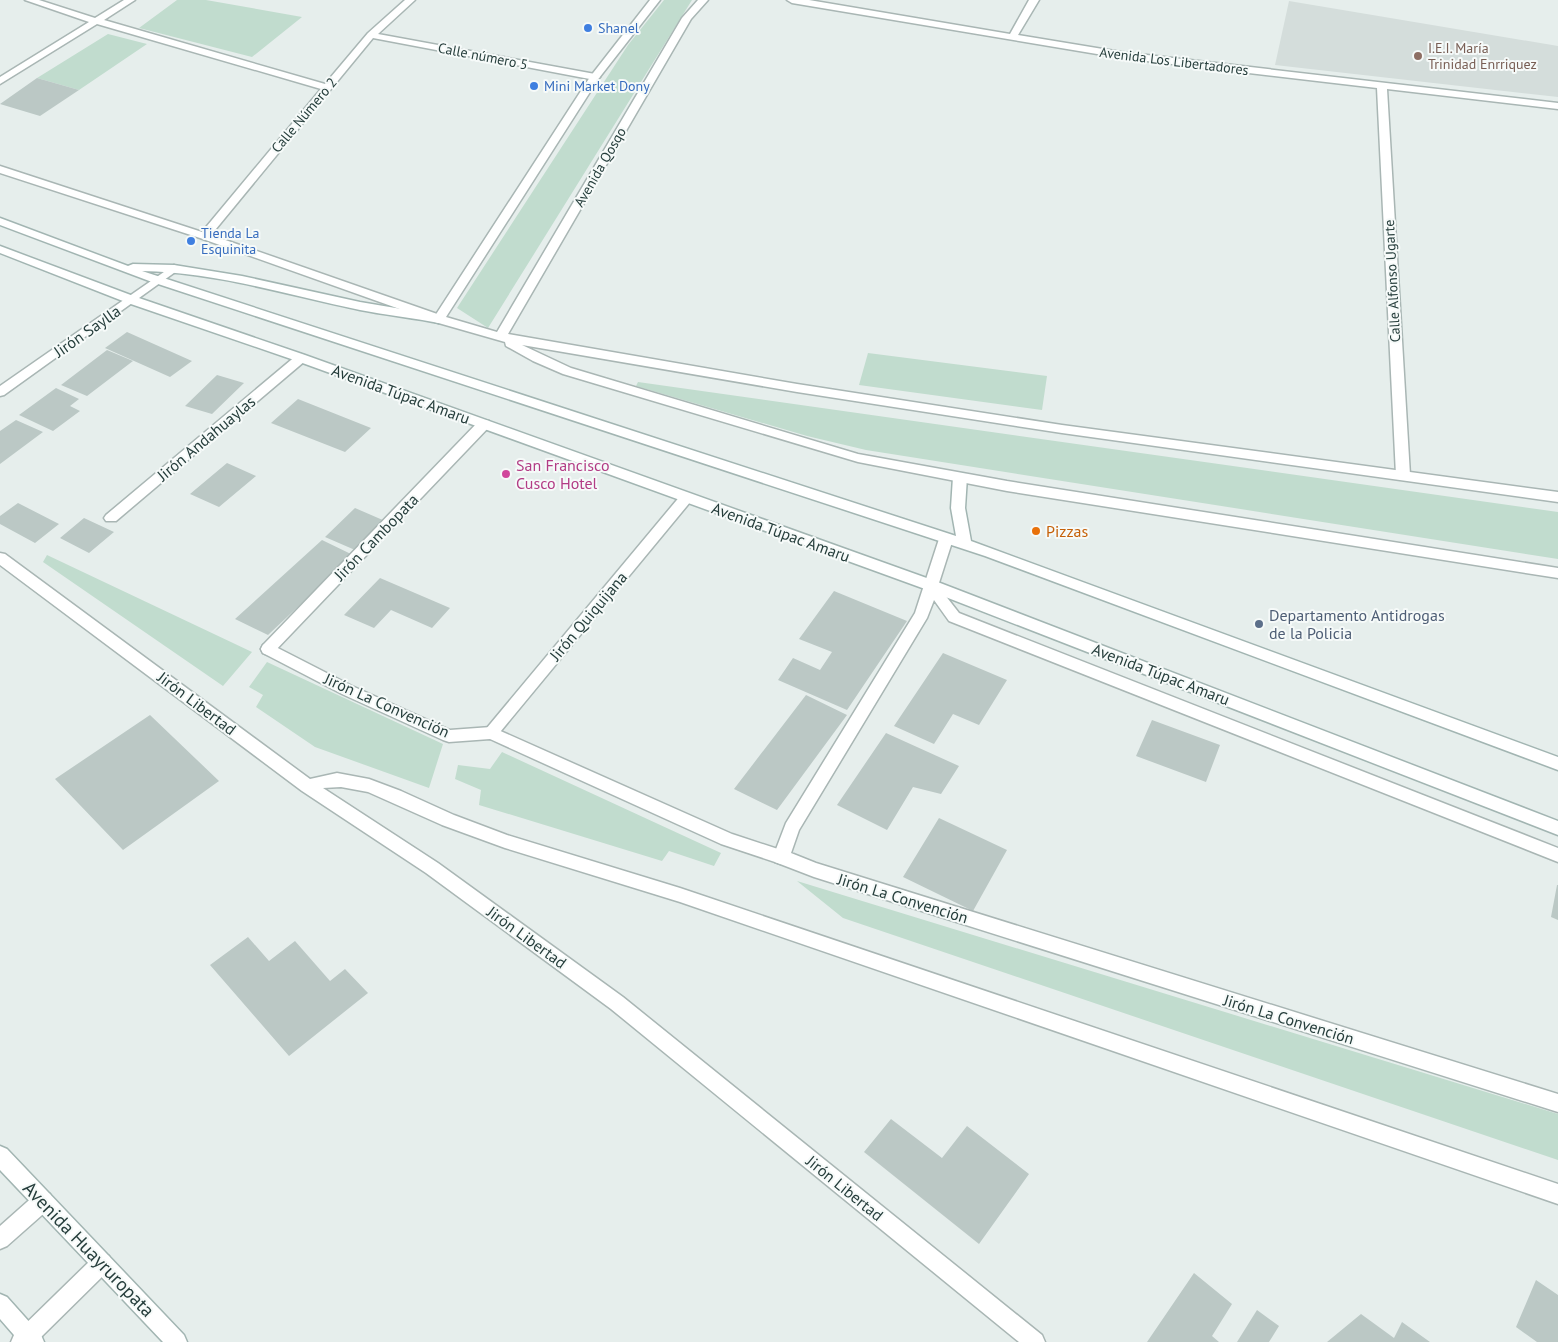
<svg xmlns="http://www.w3.org/2000/svg" width="1558" height="1342" viewBox="0 0 1558 1342" font-family="'PT Sans',sans-serif">
<style>
.built{fill:#d4dddb}
.green{fill:#c1dcce}
.building{fill:#bbc8c5}
.lines{fill:none;stroke-linecap:round;stroke-linejoin:round}
.service-casing{stroke:#a9b6b4;stroke-width:3}
.minor-casing{stroke:#a9b6b4;stroke-width:3}
.tertiary-casing{stroke:#a9b6b4;stroke-width:3}
.secondary-casing{stroke:#a2b5b2;stroke-width:3}
.service{fill:#fff;fill-rule:evenodd}
.minor{fill:#fff;fill-rule:evenodd}
.tertiary{fill:#fff;fill-rule:evenodd}
.secondary{fill:#fff;fill-rule:evenodd}
.shop-dot{fill:#3f7fe0;stroke:#f6faf9;stroke-width:2}
.education-dot{fill:#8d6e63;stroke:#f6faf9;stroke-width:2}
.hotel-dot{fill:#d1479c;stroke:#f6faf9;stroke-width:2}
.food-dot{fill:#e8710a;stroke:#f6faf9;stroke-width:2}
.service-dot{fill:#5c6f8a;stroke:#f6faf9;stroke-width:2}
.labels{text-anchor:middle;dominant-baseline:central;stroke-width:4;stroke-linejoin:round;paint-order:stroke}
.far-shop-label{font-size:14px;fill:#366cbe;stroke:#f6faf9;text-anchor:start}
.far-education-label{font-size:14px;fill:#785e54;stroke:#f6faf9;text-anchor:start}
.far-street-label{font-size:14px;fill:#263e3c;stroke:#f6faf9}
.street-label{font-size:16px;fill:#263e3c;stroke:#f6faf9}
.hotel-label{font-size:16px;fill:#b23c85;stroke:#f6faf9;text-anchor:start}
.food-label{font-size:16px;fill:#c56008;stroke:#f6faf9;text-anchor:start}
.service-label{font-size:16px;fill:#4e5e75;stroke:#f6faf9;text-anchor:start}
.near-street-label{font-size:19px;fill:#263e3c;stroke:#f6faf9}
</style>
<rect width="100%" height="100%" fill="#e6eeec"/>
<path class="built" d="M 1289,1 L 1558,46 L 1558,97 L 1275,65 Z"/>
<path class="green" d="M 177,0 L 206,0 L 302,17 L 252,57 L 139,28 Z
M 664,0 L 692,0 L 488,328 L 457,308 L 628,45 Z
M 108,34 L 147,44 L 79,90 L 37,78 Z
M 868,353 L 1047,376 L 1042,410 L 859,385 Z
M 638,382 L 1558,512 L 1558,559 L 866,450 L 807,436 L 636,386 Z
M 47,555 L 252,652 L 223,686 L 43,562 Z
M 267,662 L 443,744 L 429,788 L 315,747 L 256,707 L 263,695 L 249,687 Z
M 502,752 L 721,853 L 714,866 L 669,851 L 662,861 L 479,805 L 481,790 L 455,779 L 458,765 L 490,769 Z
M 797,881 L 1558,1114 L 1558,1160 L 843,918 Z"/>
<path class="building" d="M 37,78 L 79,90 L 40,116 L 0,104 Z
M 127,332 L 192,361 L 170,377 L 105,348 Z
M 107,350 L 133,361 L 87,396 L 61,385 Z
M 217,375 L 244,383 L 212,414 L 185,406 Z
M 56,388 L 79,399 L 70,406 L 80,411 L 53,431 L 19,415 Z
M 298,399 L 371,428 L 345,452 L 271,423 Z
M 16,420 L 43,432 L 0,464 L 0,431 Z
M 227,463 L 256,476 L 219,507 L 190,494 Z
M 18,503 L 59,524 L 35,543 L 0,524 L 0,516 Z
M 355,508 L 385,521 L 355,550 L 325,537 Z
M 84,518 L 114,532 L 89,553 L 60,538 Z
M 322,540 L 353,555 L 268,635 L 235,619 Z
M 380,578 L 450,608 L 432,628 L 391,610 L 374,628 L 344,615 Z
M 834,591 L 907,621 L 847,710 L 778,680 L 793,658 L 820,670 L 832,652 L 799,639 Z
M 943,653 L 1007,680 L 979,725 L 953,714 L 934,744 L 894,726 Z
M 806,695 L 847,715 L 777,810 L 734,789 Z
M 150,715 L 219,781 L 123,850 L 55,779 Z
M 1152,720 L 1220,745 L 1206,782 L 1136,756 Z
M 886,733 L 959,766 L 941,794 L 913,787 L 887,830 L 837,805 Z
M 939,818 L 1007,850 L 973,911 L 903,877 Z
M 1557,885 L 1558,885 L 1558,920 L 1551,917 Z
M 248,937 L 269,961 L 295,941 L 330,981 L 345,969 L 368,993 L 289,1056 L 210,965 Z
M 891,1119 L 942,1158 L 967,1126 L 1029,1174 L 979,1244 L 864,1152 Z
M 1194,1273 L 1232,1304 L 1212,1336 L 1219,1342 L 1147,1342 Z
M 1536,1280 L 1558,1295 L 1558,1342 L 1537,1342 L 1516,1327 Z
M 1257,1310 L 1279,1326 L 1269,1342 L 1237,1342 Z
M 1361,1314 L 1394,1338 L 1402,1322 L 1430,1342 L 1327,1342 Z"/>
<g class="lines">
<defs>
<path id="service" d="M 268,643 L 352,686 L 450,730 L 491,727 L 496,729 L 732,834 L 787,852 L 789,857 L 787,862 L 781,864 L 721,844 L 490,739 L 449,742 L 443,740 L 342,694 L 263,653 L 261,649 L 263,645 Z"/>
<path id="minor" d="M 25,0 L 39,0 L 95,18 L 124,0 L 135,0 L 104,20 L 325,84 L 368,33 L 405,0 L 415,0 L 378,34 L 595,74 L 600,77 L 595,80 L 373,38 L 211,235 L 443,316 L 445,319 L 443,322 L 439,323 L 200,238 L 0,173 L 0,166 L 202,232 L 321,89 L 97,24 L 0,84 L 0,77 L 89,22 Z
M 787,0 L 809,0 L 1010,34 L 1029,0 L 1039,0 L 1018,35 L 1121,52 L 1558,103 L 1558,109 L 1387,89 L 1410,475 L 1408,478 L 1398,478 L 1396,475 L 1377,88 L 1121,58 L 792,3 Z
M 174,265 L 180,268 L 178,270 L 4,395 L 0,396 L 0,386 Z
M 301,354 L 307,358 L 305,361 L 116,521 L 106,521 L 104,518 L 106,515 L 297,355 Z
M 484,420 L 489,421 L 490,424 L 489,427 L 273,653 L 268,655 L 263,653 L 261,649 L 263,645 L 479,421 Z
M 686,493 L 691,495 L 693,498 L 691,501 L 496,737 L 491,739 L 486,737 L 483,733 L 486,729 L 681,495 Z
M 946,534 L 951,535 L 953,539 L 938,586 L 959,613 L 1558,848 L 1558,862 L 949,621 L 934,600 L 927,618 L 799,830 L 791,853 L 816,863 L 1558,1094 L 1558,1112 L 814,877 L 775,862 L 773,857 L 786,823 L 915,613 L 939,539 L 941,535 Z
M 0,553 L 5,554 L 310,779 L 337,773 L 369,779 L 401,791 L 454,815 L 507,835 L 680,888 L 1558,1184 L 1558,1204 L 680,902 L 505,848 L 442,825 L 368,792 L 341,787 L 323,788 L 438,863 L 623,997 L 1042,1335 L 1045,1342 L 1019,1342 L 611,1009 L 426,873 L 302,791 L 0,565 Z
M 43,1191 L 50,1194 L 53,1201 L 50,1208 L 7,1246 L 0,1249 L 0,1226 L 36,1194 Z
M 102,1253 L 109,1256 L 112,1263 L 109,1270 L 36,1342 L 11,1342 L 14,1335 L 95,1256 Z"/>
<path id="tertiary" d="M 650,0 L 660,0 L 599,78 L 446,317 L 497,332 L 682,18 L 698,0 L 708,0 L 691,19 L 508,334 L 797,384 L 1062,425 L 1558,492 L 1558,502 L 1062,433 L 797,392 L 522,345 L 571,368 L 858,454 L 1007,481 L 1558,568 L 1558,578 L 1007,491 L 858,462 L 563,374 L 533,361 L 506,346 L 505,342 L 435,322 L 433,319 L 590,77 Z"/>
<path id="secondary" d="M 0,218 L 128,266 L 133,264 L 174,265 L 242,276 L 360,302 L 443,316 L 445,319 L 443,322 L 439,323 C 413,318 386,315 360,310 C 287,295 216,272 142,271 L 956,536 L 951,508 L 953,477 L 955,474 L 965,474 L 967,477 L 965,508 L 971,541 L 1558,757 L 1558,770 L 985,556 L 152,282 L 0,225 Z
M 0,246 L 136,297 L 305,355 L 935,581 L 1558,821 L 1558,835 L 925,589 L 297,361 L 128,303 L 0,253 Z
M 0,1146 L 7,1149 L 184,1335 L 187,1342 L 163,1342 L 0,1170 Z
M 0,1294 L 7,1297 L 41,1335 L 44,1342 L 20,1342 L 0,1319 Z"/>
</defs>
<use href="#service" class="service-casing"/>
<use href="#minor" class="minor-casing"/>
<use href="#tertiary" class="tertiary-casing"/>
<use href="#secondary" class="secondary-casing"/>
<use href="#service" class="service"/>
<use href="#minor" class="minor"/>
<use href="#tertiary" class="tertiary"/>
<use href="#secondary" class="secondary"/>
</g>
<g class="shop-dot">
<circle cx="588" cy="28" r="5"/>
<circle cx="534" cy="86" r="5"/>
<circle cx="191" cy="241" r="5"/>
</g>
<circle class="education-dot" cx="1418" cy="56" r="5"/>
<circle class="hotel-dot" cx="506" cy="474" r="5"/>
<circle class="food-dot" cx="1036" cy="531" r="5"/>
<circle class="service-dot" cx="1259" cy="624" r="5"/>
<g class="labels">
<g class="far-shop-label">
<text x="598" y="28">Shanel</text>
<text x="544" y="86">Mini Market Dony</text>
<text x="201" y="233">Tienda La<tspan x="201" dy="16">Esquinita</tspan></text>
</g>
<g class="far-education-label">
<text x="1428" y="48">I.E.I. María<tspan x="1428" dy="16">Trinidad Enrriquez</tspan></text>
</g>
<g class="far-street-label">
<text transform="translate(483 56) rotate(11)">Calle número 5</text>
<text transform="translate(1174 61) rotate(7)">Avenida Los Libertadores</text>
<text transform="translate(304 115) rotate(-50)">Calle Número 2</text>
<text transform="translate(600 167) rotate(-60)">Avenida Qosqo</text>
<text transform="translate(1392 281) rotate(-93)">Calle Alfonso Ugarte</text>
</g>
<g class="street-label">
<text transform="translate(87 331) rotate(-35)">Jirón Saylla</text>
<text transform="translate(401 394) rotate(20)">Avenida Túpac Amaru</text>
<text transform="translate(206 438) rotate(-40)">Jirón Andahuaylas</text>
<text transform="translate(781 532) rotate(20)">Avenida Túpac Amaru</text>
<text transform="translate(376 537) rotate(-46)">Jirón Cambopata</text>
<text transform="translate(588 616) rotate(-50)">Jirón Quiquijana</text>
<text transform="translate(1161 674) rotate(21)">Avenida Túpac Amaru</text>
<text transform="translate(197 703) rotate(37)">Jirón Libertad</text>
<text transform="translate(387 705) rotate(24)">Jirón La Convención</text>
<text transform="translate(903 898) rotate(17)">Jirón La Convención</text>
<text transform="translate(527 937) rotate(36)">Jirón Libertad</text>
<text transform="translate(1289 1019) rotate(17)">Jirón La Convención</text>
<text transform="translate(845 1188) rotate(39)">Jirón Libertad</text>
</g>
<g class="hotel-label">
<text x="516" y="465">San Francisco<tspan x="516" dy="18">Cusco Hotel</tspan></text>
</g>
<g class="food-label">
<text x="1046" y="531">Pizzas</text>
</g>
<g class="service-label">
<text x="1269" y="615">Departamento Antidrogas<tspan x="1269" dy="18">de la Policia</tspan></text>
</g>
<g class="near-street-label">
<text transform="translate(89 1249) rotate(46)">Avenida Huayruropata</text>
</g>
</g>
</svg>
